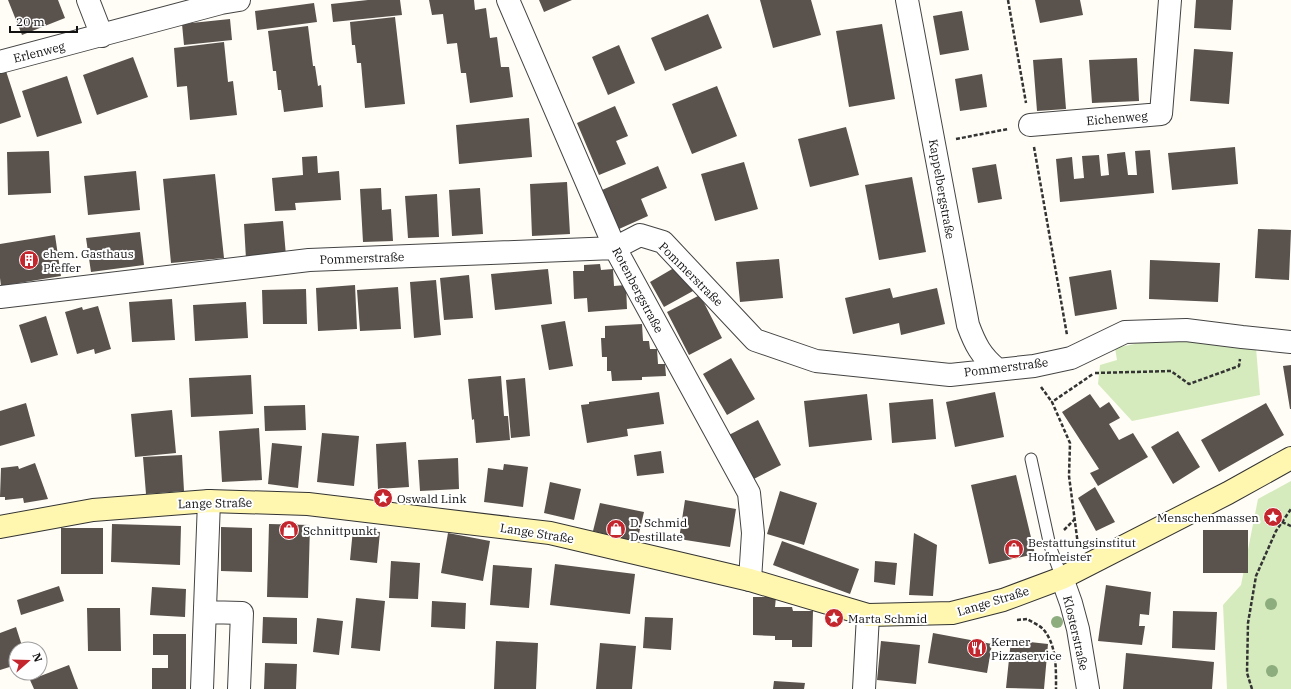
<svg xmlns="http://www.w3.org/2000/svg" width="1291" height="689" viewBox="0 0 1291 689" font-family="'IBM Plex Serif',serif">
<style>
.green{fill:#d5ebbd}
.building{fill:#5a524d}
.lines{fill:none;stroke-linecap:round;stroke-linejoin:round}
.service-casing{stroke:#444;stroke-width:13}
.minor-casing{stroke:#444;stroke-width:24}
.secondary-casing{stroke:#333;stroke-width:24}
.path{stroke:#333;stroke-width:2.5;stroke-dasharray:4 2;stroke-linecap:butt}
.service{stroke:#fff;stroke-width:11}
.minor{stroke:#fff;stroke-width:22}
.secondary{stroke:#fff6b0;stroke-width:22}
.tree{fill:#8dad7f}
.labels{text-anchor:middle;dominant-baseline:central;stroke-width:4;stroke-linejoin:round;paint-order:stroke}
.street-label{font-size:12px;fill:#111;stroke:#fff}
.poi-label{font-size:12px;fill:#111;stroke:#fff;text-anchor:start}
</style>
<rect width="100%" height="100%" fill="#fffdf5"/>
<path class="green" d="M 1154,340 L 1188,340 L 1256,348 L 1260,395 L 1132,421 L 1098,384 L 1100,365 L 1117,360 L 1115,348 Z
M 1291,481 L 1291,689 L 1227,689 L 1223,605 L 1241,585 L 1258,499 Z"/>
<path class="building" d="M 8,0 L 58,0 L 65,18 L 22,35 Z
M 368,0 L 400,0 L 402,15 L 333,22 L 331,4 Z
M 429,0 L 474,0 L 475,10 L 486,8 L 490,38 L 497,37 L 501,67 L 509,67 L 513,97 L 470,103 L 466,73 L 461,73 L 457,43 L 447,44 L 443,14 L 432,15 Z
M 539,0 L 572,0 L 544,12 Z
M 760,0 L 811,0 L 821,35 L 773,48 Z
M 1035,0 L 1080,0 L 1083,15 L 1040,23 Z
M 1196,0 L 1233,0 L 1231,30 L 1194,28 Z
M 314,3 L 317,22 L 257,30 L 255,11 Z
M 962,11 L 969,50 L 940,55 L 933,16 Z
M 708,14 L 722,48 L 665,71 L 651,38 Z
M 395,17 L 405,104 L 365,108 L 361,63 L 357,63 L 355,45 L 352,45 L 350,22 Z
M 230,19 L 232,40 L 184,45 L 182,24 Z
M 882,24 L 895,99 L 849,107 L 836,31 Z
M 308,26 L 313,66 L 315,66 L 318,86 L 321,85 L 323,107 L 284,112 L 281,90 L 278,90 L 276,71 L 273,71 L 268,31 Z
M 224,42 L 228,82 L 233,81 L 237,115 L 190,120 L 187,86 L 177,87 L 174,48 Z
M 619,45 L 635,83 L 608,95 L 592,57 Z
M 1194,49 L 1233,52 L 1229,104 L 1190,101 Z
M 133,57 L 148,97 L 97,115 L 83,75 Z
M 1062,58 L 1066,109 L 1037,111 L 1033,60 Z
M 1137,58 L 1139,101 L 1092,103 L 1089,60 Z
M 6,71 L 21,117 L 0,124 L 0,73 Z
M 982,74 L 987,107 L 960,111 L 955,79 Z
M 67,76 L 82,123 L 37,137 L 22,91 Z
M 717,86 L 737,136 L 692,154 L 672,104 Z
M 615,106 L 628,136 L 616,141 L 626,164 L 599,175 L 577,123 Z
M 529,118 L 532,157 L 459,164 L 456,125 Z
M 846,127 L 859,175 L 810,187 L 798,139 Z
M 1235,147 L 1238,184 L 1172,190 L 1168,153 Z
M 1150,150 L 1154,193 L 1060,202 L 1056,159 L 1072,157 L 1074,179 L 1084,178 L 1082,156 L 1099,155 L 1101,176 L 1109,175 L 1107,154 L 1125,152 L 1128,175 L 1137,175 L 1135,151 Z
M 49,151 L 51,193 L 8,195 L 7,152 Z
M 317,156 L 318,173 L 339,171 L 341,200 L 295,203 L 296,210 L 275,211 L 272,178 L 303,175 L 302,157 Z
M 744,162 L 758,209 L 715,221 L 701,174 Z
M 996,164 L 1002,199 L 978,203 L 972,168 Z
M 658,166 L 667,188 L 641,199 L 648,216 L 619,229 L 602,190 Z
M 136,171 L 140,210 L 88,215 L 84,176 Z
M 215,174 L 224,258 L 171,263 L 163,179 Z
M 912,177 L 926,252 L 879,260 L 865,185 Z
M 567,182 L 570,234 L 532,236 L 530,184 Z
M 381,188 L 382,210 L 391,209 L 393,241 L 363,242 L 360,189 Z
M 480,188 L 483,234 L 452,236 L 449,190 Z
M 437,194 L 439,237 L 408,238 L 405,196 Z
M 283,221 L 286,256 L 246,259 L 244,224 Z
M 1258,229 L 1291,230 L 1289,280 L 1255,278 Z
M 140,232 L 144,265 L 91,272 L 86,238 Z
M 55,235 L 61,276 L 1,286 L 0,278 L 0,244 Z
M 779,259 L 783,298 L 740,302 L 736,262 Z
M 1150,260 L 1220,263 L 1218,302 L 1149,299 Z
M 600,264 L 601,270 L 613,269 L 614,286 L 626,285 L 627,309 L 588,312 L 587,298 L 574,299 L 573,271 L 584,271 L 584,265 Z
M 679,265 L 693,291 L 664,307 L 650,282 Z
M 548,269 L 552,304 L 495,310 L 491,274 Z
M 1111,270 L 1117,309 L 1075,316 L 1069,277 Z
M 469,275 L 473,318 L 444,320 L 440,278 Z
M 436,280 L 441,335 L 414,338 L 410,282 Z
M 355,285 L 357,329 L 318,331 L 316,288 Z
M 398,287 L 401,329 L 360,331 L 357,290 Z
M 890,288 L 893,298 L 937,288 L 945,324 L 901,335 L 899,323 L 853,334 L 845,298 Z
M 306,289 L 307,324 L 263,324 L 262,290 Z
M 700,295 L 722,338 L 689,355 L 667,312 Z
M 172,299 L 175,340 L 132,342 L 129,302 Z
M 246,302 L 248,338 L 195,341 L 193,305 Z
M 98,306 L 111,349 L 95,354 L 94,349 L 77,354 L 65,312 L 82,307 L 83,310 Z
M 46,316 L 58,355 L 31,363 L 19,325 Z
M 565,321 L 573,366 L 549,370 L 541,325 Z
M 642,324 L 643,341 L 649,341 L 650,349 L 657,349 L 658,364 L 665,364 L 666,376 L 642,377 L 642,380 L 612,381 L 611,371 L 607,371 L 607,357 L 602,357 L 601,338 L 605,338 L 605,326 Z
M 731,358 L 755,399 L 727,415 L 703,374 Z
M 1291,365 L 1291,409 L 1290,409 L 1283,366 Z
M 251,375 L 253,414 L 191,417 L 189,378 Z
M 501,376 L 504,416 L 508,416 L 510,440 L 476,443 L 474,419 L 472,420 L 468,379 Z
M 525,378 L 530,436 L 511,438 L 506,380 Z
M 659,392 L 664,424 L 627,429 L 628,436 L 587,443 L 581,405 L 589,404 L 589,402 Z
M 995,392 L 1004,437 L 955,447 L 946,402 Z
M 867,394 L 872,440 L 809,447 L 804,401 Z
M 1090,394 L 1100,408 L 1109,402 L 1120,418 L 1109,424 L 1119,440 L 1133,433 L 1148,457 L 1098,486 L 1090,473 L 1099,469 L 1062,412 Z
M 933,399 L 936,439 L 892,443 L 889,403 Z
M 26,403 L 35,436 L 0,446 L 0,411 Z
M 1266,403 L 1284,435 L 1219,472 L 1201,440 Z
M 305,405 L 306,430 L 265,431 L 264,406 Z
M 172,410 L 176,453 L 135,457 L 131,414 Z
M 758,420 L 781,465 L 746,483 L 723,438 Z
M 259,428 L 262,480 L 222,482 L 219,431 Z
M 1178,431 L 1200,467 L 1173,484 L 1151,447 Z
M 322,433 L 359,436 L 354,486 L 317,482 Z
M 406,442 L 409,487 L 378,489 L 376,444 Z
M 272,443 L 302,446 L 298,488 L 268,484 Z
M 661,451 L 664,473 L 637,476 L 634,455 Z
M 182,455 L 184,491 L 146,494 L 143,457 Z
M 458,458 L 459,489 L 420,491 L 418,460 Z
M 35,463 L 48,499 L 24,503 L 23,498 L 5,500 L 5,497 L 0,497 L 1,468 L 18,466 L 19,469 Z
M 504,464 L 528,467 L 523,507 L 484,502 L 488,468 L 503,470 Z
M 1016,475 L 1035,554 L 989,564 L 971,485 Z
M 550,482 L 581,489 L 574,520 L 544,513 Z
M 1095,487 L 1115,522 L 1096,531 L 1078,498 Z
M 780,491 L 817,503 L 804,545 L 767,534 Z
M 685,500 L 736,509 L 730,547 L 679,539 Z
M 600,503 L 644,512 L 637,542 L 593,531 Z
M 112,524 L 181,526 L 180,565 L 111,562 Z
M 269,524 L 310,525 L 308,598 L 267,597 Z
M 221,527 L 252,528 L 252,572 L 221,571 Z
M 61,528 L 103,528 L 103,574 L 61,574 Z
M 353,529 L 380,532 L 377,563 L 350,560 Z
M 1203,530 L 1248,530 L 1248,573 L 1203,573 Z
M 448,533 L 490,541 L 483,581 L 441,573 Z
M 914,533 L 937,545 L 933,596 L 909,595 Z
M 782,541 L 859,569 L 850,594 L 773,565 Z
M 391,561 L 420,563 L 418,599 L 389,598 Z
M 875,561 L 897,563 L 895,585 L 874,582 Z
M 555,564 L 635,574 L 630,614 L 550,605 Z
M 493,565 L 532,568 L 529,608 L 490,605 Z
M 1106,585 L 1151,592 L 1149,615 L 1140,614 L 1139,626 L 1145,626 L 1142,645 L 1098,641 Z
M 59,586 L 64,601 L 21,615 L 17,600 Z
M 152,587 L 186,589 L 185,617 L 150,615 Z
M 753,597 L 776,597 L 775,607 L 792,607 L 793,611 L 813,611 L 812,647 L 792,647 L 792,640 L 775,640 L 775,636 L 753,635 Z
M 356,598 L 385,601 L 380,651 L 351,648 Z
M 432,601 L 466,603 L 465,629 L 431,627 Z
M 87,608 L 120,608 L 121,651 L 88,651 Z
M 1173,611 L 1217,612 L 1215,650 L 1172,648 Z
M 263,617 L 297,618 L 297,644 L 262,643 Z
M 645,617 L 673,618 L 671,650 L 643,648 Z
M 317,618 L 343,621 L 339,655 L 313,652 Z
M 16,627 L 23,649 L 16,649 L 16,665 L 0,670 L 0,633 Z
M 933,633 L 992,644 L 987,673 L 928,663 Z
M 153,634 L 186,634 L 186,689 L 152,689 L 152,668 L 168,668 L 168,655 L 153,655 Z
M 1011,640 L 1048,644 L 1044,689 L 1006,688 Z
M 496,641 L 538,643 L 536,689 L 494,689 Z
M 881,641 L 920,645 L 916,684 L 877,680 Z
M 600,643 L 636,646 L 632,689 L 596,689 Z
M 1126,653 L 1214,662 L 1212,689 L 1123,689 Z
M 265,663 L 297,664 L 296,689 L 264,689 Z
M 69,665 L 78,689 L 34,689 L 30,680 Z
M 774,681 L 805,683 L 804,689 L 773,689 Z"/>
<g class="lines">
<defs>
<path id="service" d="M 1031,459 L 1050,546 L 1062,578"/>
<path id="minor" d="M 88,0 L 102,36
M 508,0 L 615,248 L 749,493 L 753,533 L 750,580
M 907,0 L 968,325 C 975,344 981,356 997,369
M 0,62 L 221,3 L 239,0
M 1030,125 L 1161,114 L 1170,0
M 0,297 L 309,260 L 615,248 L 640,235 L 663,242 L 755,340 L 816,361 L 950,375 L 1034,366 L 1071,358 L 1125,332 L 1186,330 L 1242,337 L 1291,342
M 1062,578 L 1071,603 L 1078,629 L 1088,689
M 205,612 L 242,613 L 239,689
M 202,689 L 209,501
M 864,689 L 868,615"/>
<path id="secondary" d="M 0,527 L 93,510 L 209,501 L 308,504 L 550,533 L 750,580 L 868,615 L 952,613 L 1003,600 L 1062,578 L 1228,493 L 1291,458"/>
</defs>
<use href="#service" class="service-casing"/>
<use href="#minor" class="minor-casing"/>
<use href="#secondary" class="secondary-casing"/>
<path class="path" d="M 1008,0 L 1026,103
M 956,139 L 1008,129
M 1034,147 L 1067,335
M 1095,373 L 1171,371 L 1189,384 L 1239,366 L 1240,359
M 1041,387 L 1052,402
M 1282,522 L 1291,526
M 1064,530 L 1074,520
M 1078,545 L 1069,476 L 1070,443 L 1052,402 L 1093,374
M 1017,620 L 1027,619 C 1032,622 1039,625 1043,629 C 1057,645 1056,669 1056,689
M 1252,689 L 1247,673 L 1248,623 L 1256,576 L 1276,531 L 1291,509"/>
<use href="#service" class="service"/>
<use href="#minor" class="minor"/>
<use href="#secondary" class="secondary"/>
</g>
<g class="tree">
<circle cx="1271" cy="604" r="6"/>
<circle cx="1057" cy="622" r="6"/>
<circle cx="1272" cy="671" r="6"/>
</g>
<defs>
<symbol id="building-disc" viewBox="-11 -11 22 22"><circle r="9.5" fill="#c4262e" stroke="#fff"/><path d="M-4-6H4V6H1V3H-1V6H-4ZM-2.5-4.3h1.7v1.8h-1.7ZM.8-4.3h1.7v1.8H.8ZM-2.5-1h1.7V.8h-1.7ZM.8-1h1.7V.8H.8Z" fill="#fff"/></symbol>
<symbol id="sight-disc" viewBox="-11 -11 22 22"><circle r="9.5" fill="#c4262e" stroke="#fff"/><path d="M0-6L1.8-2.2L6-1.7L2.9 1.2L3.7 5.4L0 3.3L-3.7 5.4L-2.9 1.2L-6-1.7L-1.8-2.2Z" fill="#fff"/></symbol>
<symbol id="shop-disc" viewBox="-11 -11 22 22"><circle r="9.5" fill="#c4262e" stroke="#fff"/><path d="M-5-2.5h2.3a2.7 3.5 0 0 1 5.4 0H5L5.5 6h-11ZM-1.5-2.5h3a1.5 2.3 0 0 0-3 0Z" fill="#fff"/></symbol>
<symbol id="restaurant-disc" viewBox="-11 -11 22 22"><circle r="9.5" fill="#c4262e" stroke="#fff"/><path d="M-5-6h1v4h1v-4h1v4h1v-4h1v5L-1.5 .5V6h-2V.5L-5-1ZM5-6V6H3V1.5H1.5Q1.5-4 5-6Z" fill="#fff"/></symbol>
</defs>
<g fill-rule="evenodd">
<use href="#building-disc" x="18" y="249" width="22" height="22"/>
<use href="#sight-disc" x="372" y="487" width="22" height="22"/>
<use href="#sight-disc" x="1262" y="506" width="22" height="22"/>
<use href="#shop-disc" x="605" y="518" width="22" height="22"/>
<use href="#shop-disc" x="278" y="519" width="22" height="22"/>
<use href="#shop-disc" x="1003" y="538" width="22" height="22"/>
<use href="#sight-disc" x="823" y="607" width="22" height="22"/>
<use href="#restaurant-disc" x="966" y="637" width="22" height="22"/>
</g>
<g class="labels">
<g class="street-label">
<text transform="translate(39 52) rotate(-14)">Erlenweg</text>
<text transform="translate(1117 118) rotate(-5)">Eichenweg</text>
<text transform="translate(942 189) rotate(80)">Kappelbergstraße</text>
<text transform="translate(362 258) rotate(-2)">Pommerstraße</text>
<text transform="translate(691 274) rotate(45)">Pommerstraße</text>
<text transform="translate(638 290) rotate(62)">Rotenbergstraße</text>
<text transform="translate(1006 367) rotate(-7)">Pommerstraße</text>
<text transform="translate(215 503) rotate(-1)">Lange Straße</text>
<text transform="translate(537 533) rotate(9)">Lange Straße</text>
<text transform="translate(993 601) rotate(-17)">Lange Straße</text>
<text transform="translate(1076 633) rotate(77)">Klosterstraße</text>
</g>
<g class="poi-label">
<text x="43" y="253">ehem. Gasthaus<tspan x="43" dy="14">Pfeffer</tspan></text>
<text x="397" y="498">Oswald Link</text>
<text x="1259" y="517" text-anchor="end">Menschenmassen</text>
<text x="630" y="522">D. Schmid<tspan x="630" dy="14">Destillate</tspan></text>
<text x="303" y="530">Schnittpunkt</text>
<text x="1028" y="542">Bestattungsinstitut<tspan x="1028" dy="14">Hofmeister</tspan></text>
<text x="848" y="618">Marta Schmid</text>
<text x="991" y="641">Kerner<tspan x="991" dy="14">Pizzaservice</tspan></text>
</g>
</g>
<g transform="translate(28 661) rotate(70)"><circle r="19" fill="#ffffff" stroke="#a0a0a0"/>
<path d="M0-3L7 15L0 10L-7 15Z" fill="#c4262e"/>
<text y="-6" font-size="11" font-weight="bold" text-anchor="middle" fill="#111111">N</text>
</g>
<path d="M10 26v6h67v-6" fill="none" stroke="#111111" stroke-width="2"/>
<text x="16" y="26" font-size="12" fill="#111111" stroke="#ffffff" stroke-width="3" paint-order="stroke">20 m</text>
</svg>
